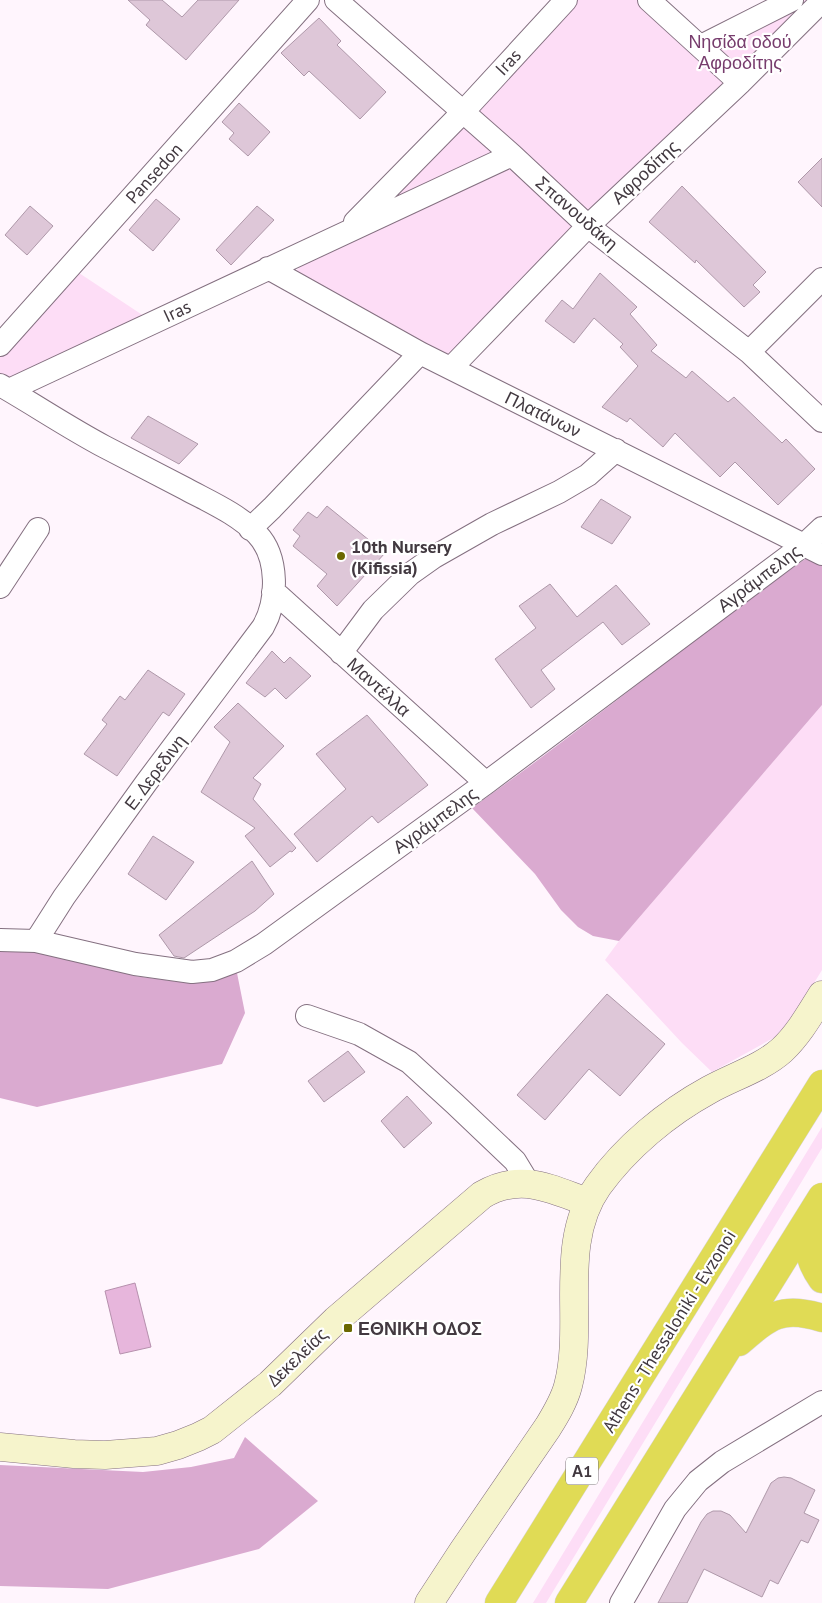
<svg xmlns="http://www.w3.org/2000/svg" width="822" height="1603" viewBox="0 0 822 1603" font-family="'PT Sans',sans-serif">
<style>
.green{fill:#fdddf6}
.forest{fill:#daaad0}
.water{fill:#e7b6dc;stroke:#b690ad}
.building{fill:#dec7d8;stroke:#ae98a9}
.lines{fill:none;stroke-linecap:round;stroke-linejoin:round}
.minor-casing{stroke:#847080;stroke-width:24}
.secondary-casing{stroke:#847080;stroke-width:29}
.motorway-casing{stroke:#d9d7d9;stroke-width:29}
.minor{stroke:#fff;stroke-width:22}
.secondary{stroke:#f6f4cc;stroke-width:28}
.motorway{stroke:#e0db55;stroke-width:28}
.poi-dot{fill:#6b6801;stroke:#fff;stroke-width:2}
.labels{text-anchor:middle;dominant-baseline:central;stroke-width:4.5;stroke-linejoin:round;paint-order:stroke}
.shield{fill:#fff;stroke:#7b7479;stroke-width:1}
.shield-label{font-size:16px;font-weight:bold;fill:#423940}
.park-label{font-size:18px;fill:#773c6d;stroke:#fff}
.street-label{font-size:18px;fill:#423940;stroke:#fff}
.poi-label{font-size:18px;font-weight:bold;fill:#423940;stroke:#fff;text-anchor:start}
</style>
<rect width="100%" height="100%" fill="#fff5fd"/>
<path class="green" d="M 563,0 L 649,0 L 701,46 L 792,0 L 822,0 L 451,368 L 289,278 Z
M 70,267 L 153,322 L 0,394 L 0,345 Z
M 822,705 L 822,970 L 789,1024 L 777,1036 L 712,1072 L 682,1043 L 605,960 L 619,941 Z
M 822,1127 L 822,1148 L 546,1603 L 533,1603 Z"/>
<path class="forest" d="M 808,557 L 822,565 L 822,705 L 619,941 L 593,936 L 578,927 L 561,910 L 535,874 L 472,808 C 586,727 694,638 808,557 Z
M 46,950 L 135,976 L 188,983 L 210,981 L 237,973 L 245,1013 L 222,1064 L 37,1107 L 0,1098 L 0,951 Z
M 245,1437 L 318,1501 L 259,1549 L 108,1589 L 0,1586 L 0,1465 L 143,1472 L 191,1467 L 234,1458 Z"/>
<path class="water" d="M 135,1283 L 151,1347 L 120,1354 L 105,1291 Z"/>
<path class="building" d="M 128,0 L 162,0 L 182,17 L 198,0 L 239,0 L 186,60 L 146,25 L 150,20 Z
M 319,18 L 341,41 L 337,45 L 386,92 L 360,119 L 309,71 L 304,76 L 281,53 Z
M 239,103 L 270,132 L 248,156 L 229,139 L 234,133 L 222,122 Z
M 822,158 L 822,207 L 798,182 Z
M 682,186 L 766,272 L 753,285 L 760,292 L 744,307 L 696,260 L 695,263 L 649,222 Z
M 156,199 L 180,219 L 153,251 L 129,230 Z
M 30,206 L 53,226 L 27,255 L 5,235 Z
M 257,206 L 274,220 L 231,265 L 216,250 Z
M 600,273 L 637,307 L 630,314 L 657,345 L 651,351 L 686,378 L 692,371 L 728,402 L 734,397 L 782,443 L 786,439 L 815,469 L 778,505 L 735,462 L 720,477 L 675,433 L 663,447 L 630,418 L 627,422 L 602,407 L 638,366 L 620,347 L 623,344 L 594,318 L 574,343 L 545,321 L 562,300 L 573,309 Z
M 148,416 L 198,444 L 179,464 L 131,438 Z
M 601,499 L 631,517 L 612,544 L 581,527 Z
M 327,506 L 385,553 L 337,606 L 317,586 L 327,574 L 293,546 L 300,536 L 293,530 L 308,512 L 317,518 Z
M 550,584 L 577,617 L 616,585 L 650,624 L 622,645 L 603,622 L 541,670 L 555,689 L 531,708 L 495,659 L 536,628 L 519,606 Z
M 272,651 L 284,663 L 290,657 L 311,676 L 286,699 L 275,688 L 265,697 L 246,683 Z
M 148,670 L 185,694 L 169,716 L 163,712 L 117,776 L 84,754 L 107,724 L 102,720 L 120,696 L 125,700 Z
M 238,703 L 284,746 L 253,778 L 261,784 L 253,799 L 296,848 L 292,852 L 290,851 L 270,867 L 245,836 L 255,828 L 201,792 L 230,742 L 214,727 Z
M 367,715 L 428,785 L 378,823 L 372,816 L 317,862 L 294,834 L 346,789 L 316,754 Z
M 153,836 L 194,862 L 166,900 L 128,874 Z
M 252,861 L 274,894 L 255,911 L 184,958 L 174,956 L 159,935 Z
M 607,994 L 665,1044 L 620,1096 L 589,1069 L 545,1120 L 517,1095 Z
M 348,1051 L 365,1072 L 324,1102 L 308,1081 Z
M 407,1096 L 432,1123 L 404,1148 L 381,1121 Z
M 784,1477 L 791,1478 L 815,1490 L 804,1513 L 819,1520 L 808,1543 L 801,1540 L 778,1584 L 770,1580 L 762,1597 L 704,1569 L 687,1603 L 658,1603 L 701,1522 L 707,1514 L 713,1511 L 721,1511 L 730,1515 L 746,1533 L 771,1483 L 778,1478 Z"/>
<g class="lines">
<defs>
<path id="minor" d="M 336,0 L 512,155 L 588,226 L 749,352 L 822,421
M 649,0 L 740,83
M 701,46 L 792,0
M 355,222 L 463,112 L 566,0
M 268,268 L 420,353 L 822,554
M 0,345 L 308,0
M 749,352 L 822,279
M 451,368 L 588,226 L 740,83 L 822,1
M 0,385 C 35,405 69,428 105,447 C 132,461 159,475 186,489 C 210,502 238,514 257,534 C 279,557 278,601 263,627 L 146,783 L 64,897 L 36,941
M 9,390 L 512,155
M 250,529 L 272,508 L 420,353
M 0,587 L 38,529
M 273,592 L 279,596 L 486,783
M 341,653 L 373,610 L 410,574 L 434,557 L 492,524 L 559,492 L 588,475 L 616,450
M 0,940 L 36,941 L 135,964 L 192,972 L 212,970 L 236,961 L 264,944 L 486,783 L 805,544 L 822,528
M 307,1016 L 359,1034 L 409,1062 L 455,1104 L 515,1161 L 529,1184
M 621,1603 L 675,1509 L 698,1481 L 722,1462 L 822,1402"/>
<path id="secondary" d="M 0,1447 L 74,1454 L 105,1455 L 157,1451 L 178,1445 L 198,1437 L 212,1430 L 270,1384 L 336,1320 L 482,1195 C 521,1172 550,1189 588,1202
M 429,1603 L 463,1551 L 548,1427 C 556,1414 564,1401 568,1386 C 585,1322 557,1244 598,1186 C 626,1147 667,1113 709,1090 C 732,1077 762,1068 782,1050 C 799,1034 810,1014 822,995"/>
<path id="motorway" d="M 814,1217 C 809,1244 805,1255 822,1279
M 739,1342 C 769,1316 782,1305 822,1318
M 499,1603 L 822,1084
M 569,1603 L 822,1197"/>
</defs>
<use href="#minor" class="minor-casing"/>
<use href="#secondary" class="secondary-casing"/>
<use href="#motorway" class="motorway-casing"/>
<use href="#minor" class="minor"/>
<use href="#secondary" class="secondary"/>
<use href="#motorway" class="motorway"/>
</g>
<g class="poi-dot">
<circle cx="341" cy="556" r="5"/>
<rect x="343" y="1323" width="10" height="10" rx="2.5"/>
</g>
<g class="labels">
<rect class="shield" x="566" y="1457.5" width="32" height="27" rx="4"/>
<g class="shield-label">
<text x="582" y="1471">Α1</text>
</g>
<g class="park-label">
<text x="740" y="41">Νησίδα οδού<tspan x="740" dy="21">Αφροδίτης</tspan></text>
</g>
<g class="street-label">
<text transform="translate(508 62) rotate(-47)">Iras</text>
<text transform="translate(645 172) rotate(-43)">Αφροδίτης</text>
<text transform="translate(154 173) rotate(-48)">Pansedon</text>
<text transform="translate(577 213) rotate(41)">Σπανουδάκη</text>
<text transform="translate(177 311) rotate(-25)">Iras</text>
<text transform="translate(543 414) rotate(26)">Πλατάνων</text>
<text transform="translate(759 578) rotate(-37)">Αγράμπελης</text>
<text transform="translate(379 687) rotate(42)">Μαντέλλα</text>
<text transform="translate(155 772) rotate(-53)">Ε. Δερεδινη</text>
<text transform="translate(435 820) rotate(-36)">Αγράμπελης</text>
<text transform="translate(669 1331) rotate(-58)">Athens - Thessaloniki - Evzonoi</text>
<text transform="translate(297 1357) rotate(-44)">Δεκελείας</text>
</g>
<g class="poi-label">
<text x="351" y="546">10th Nursery<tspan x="351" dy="21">(Kifissia)</tspan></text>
<text x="358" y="1328">ΕΘΝΙΚΗ ΟΔΟΣ</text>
</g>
</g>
</svg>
